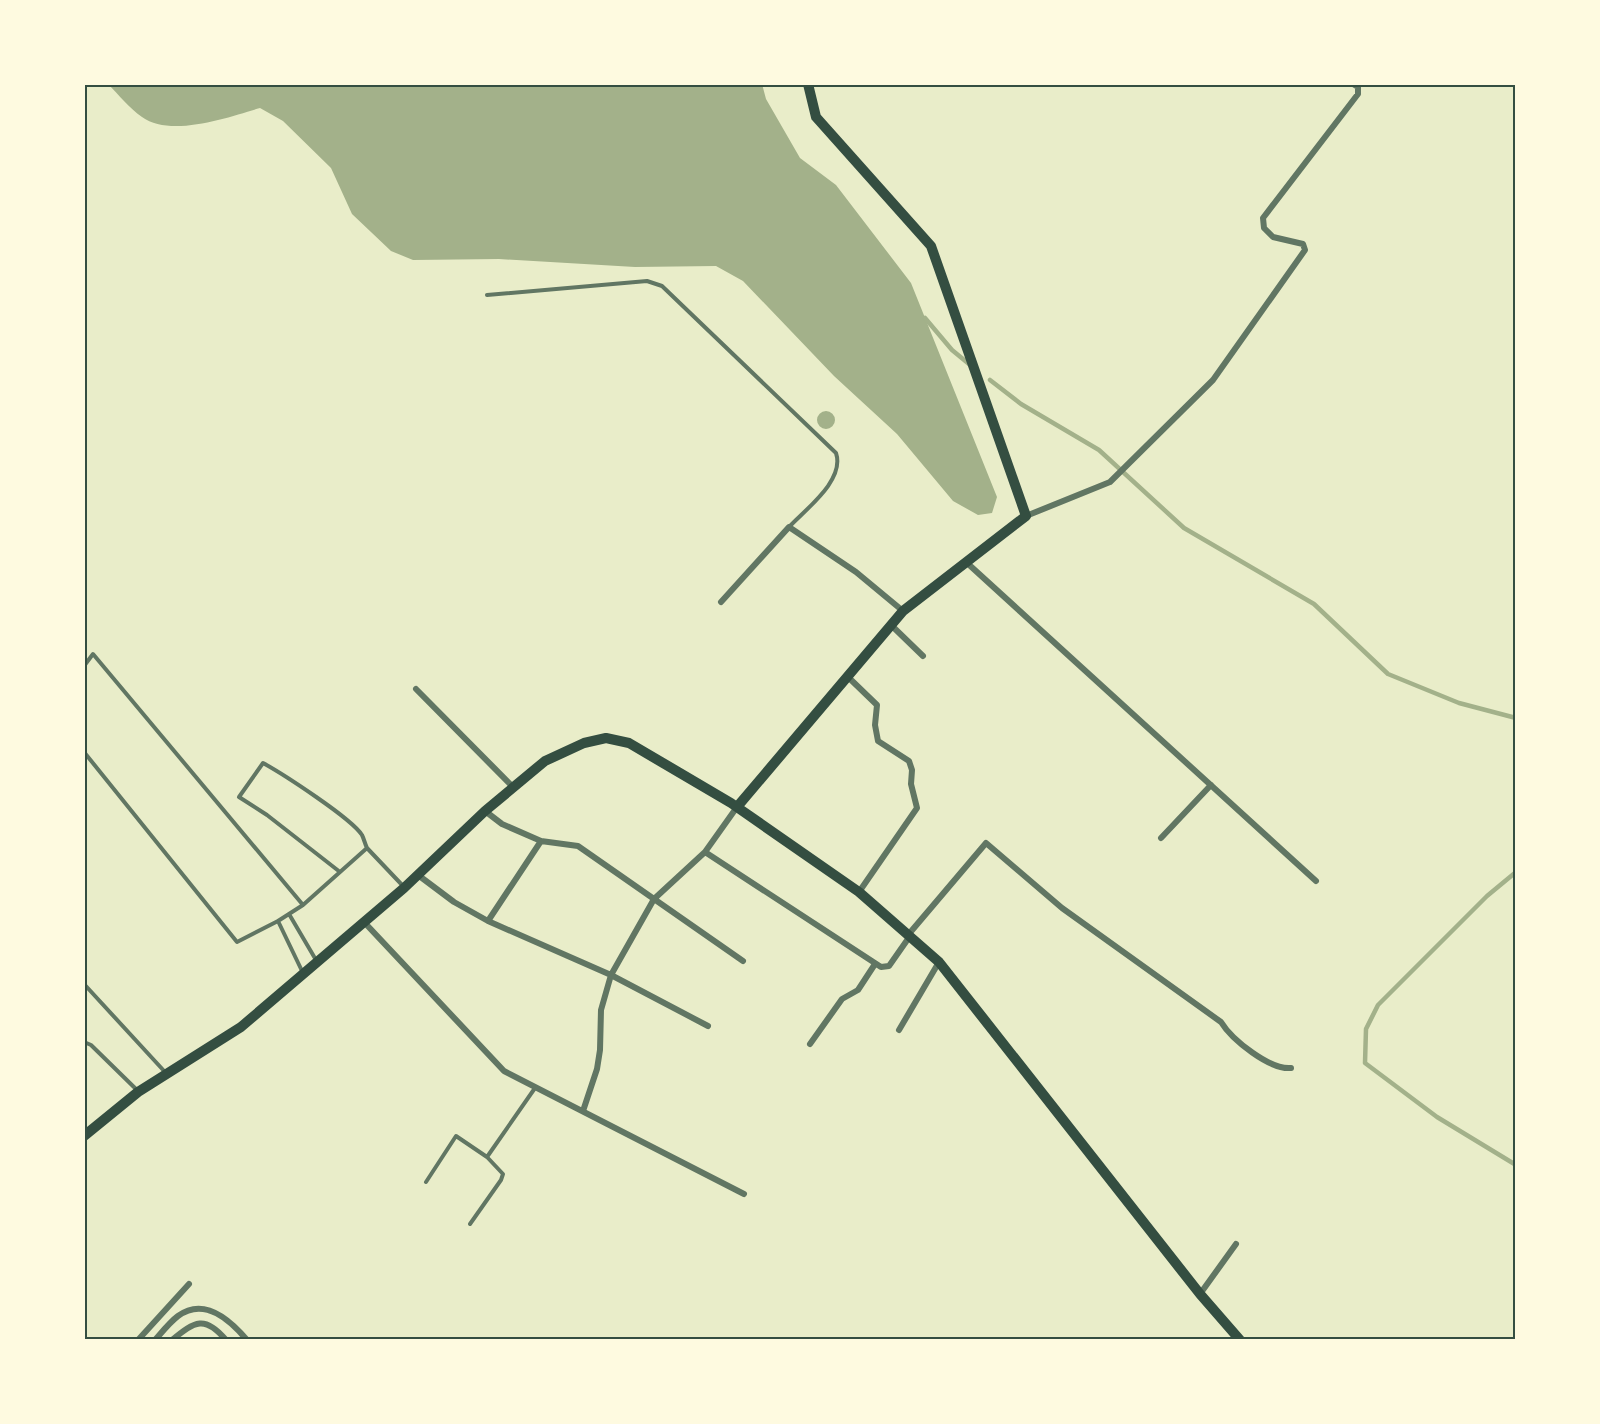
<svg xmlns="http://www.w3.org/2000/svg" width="1600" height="1424" viewBox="0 0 1600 1424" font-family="'Nunito Sans',sans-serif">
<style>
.water{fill:#a3b18a}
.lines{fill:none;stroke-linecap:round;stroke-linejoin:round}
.stream{stroke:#a3b18a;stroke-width:4.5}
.service{stroke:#617663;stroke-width:4}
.minor{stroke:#617663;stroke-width:6}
.secondary{stroke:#344e41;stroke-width:10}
.neatline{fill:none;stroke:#344e41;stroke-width:2}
</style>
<rect width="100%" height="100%" fill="#e9edc9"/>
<path class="water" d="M 108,84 L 762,84 L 766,99 L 800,158 L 836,185 L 911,283 L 997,497 L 992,513 L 978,515 L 953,501 L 897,434 L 834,376 L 743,281 L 716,266 L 635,267 L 499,259 L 413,260 L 391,251 L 352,214 L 331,168 L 283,121 L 260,108 C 229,117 171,138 142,117 C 129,108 119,95 108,84 Z
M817 420a9 9 0 1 1 18 0a9 9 0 1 1-18 0Z"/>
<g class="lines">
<path class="stream" d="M 925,318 L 952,350 L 969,364
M 990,380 L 1021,404 L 1099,450 L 1184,528 L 1314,604 L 1388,674 L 1459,703 L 1516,718
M 1516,872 L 1487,896 L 1378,1005 L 1366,1029 L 1365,1063 L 1437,1117 L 1516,1165"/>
<path class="service" d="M 487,295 L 647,281 L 662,286 L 836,453 C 845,480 807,508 789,527
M 84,666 L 93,654 L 303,905
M 84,752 L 237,942 L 278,921 L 303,973
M 340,872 L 267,815 L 239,797 L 263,763 C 283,774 351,818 362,835 C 364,839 365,844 367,848
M 289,914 L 316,960
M 278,921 L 303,905 L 367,848 L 404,887
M 84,984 L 165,1072
M 84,1042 L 91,1045 L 138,1091
M 487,1157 L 535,1088
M 426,1182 L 456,1136 L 487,1157 L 503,1174 L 501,1180 L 470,1224"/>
<path class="minor" d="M 1026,516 L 1110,482 L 1213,380 L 1305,250 L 1303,244 L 1273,237 L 1264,228 L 1263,218 L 1358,94 L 1358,87 L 1353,84
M 966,562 L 1316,881
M 721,602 L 789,527 L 856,572 L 903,611
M 891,625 L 923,656
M 847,676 L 877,705 L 875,725 L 878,741 L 909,761 L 912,770 L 911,784 L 917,808 L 859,892
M 416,689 L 513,787
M 485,811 L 502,824 L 541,841 L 578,846 L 743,961
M 1161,838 L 1211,785
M 705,852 L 881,967 L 889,966 L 910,936
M 418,875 L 454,902 L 488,921 L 611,975 L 708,1026
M 488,921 L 541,841
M 364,922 L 504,1071 L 744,1194
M 908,935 L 986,843 L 1062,908 L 1221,1022 C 1232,1040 1270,1070 1291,1068
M 899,1030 L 939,962
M 810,1044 L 842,999 L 858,990 L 875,964
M 583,1111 L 597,1069 L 600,1050 L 601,1010 L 611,975 L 654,899 L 705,852 L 737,807
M 1200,1294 L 1236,1244
M 138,1340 L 189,1284
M 155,1340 C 162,1332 170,1322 178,1316 C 205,1296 231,1321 247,1340
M 172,1340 C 195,1321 205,1315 226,1340"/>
<path class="secondary" d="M 737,807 L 903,611 L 1026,516 L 931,246 L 816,117 L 808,84
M 84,1136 L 138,1092 L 241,1027 L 404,888 L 485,811 L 545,761 L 584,743 L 606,738 L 629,743 L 731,803 L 859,892 L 939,962 L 1200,1294 L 1240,1340"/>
</g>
<rect width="1600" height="1424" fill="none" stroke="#fefae0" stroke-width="171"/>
<rect x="86" y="86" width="1428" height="1252" class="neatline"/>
</svg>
